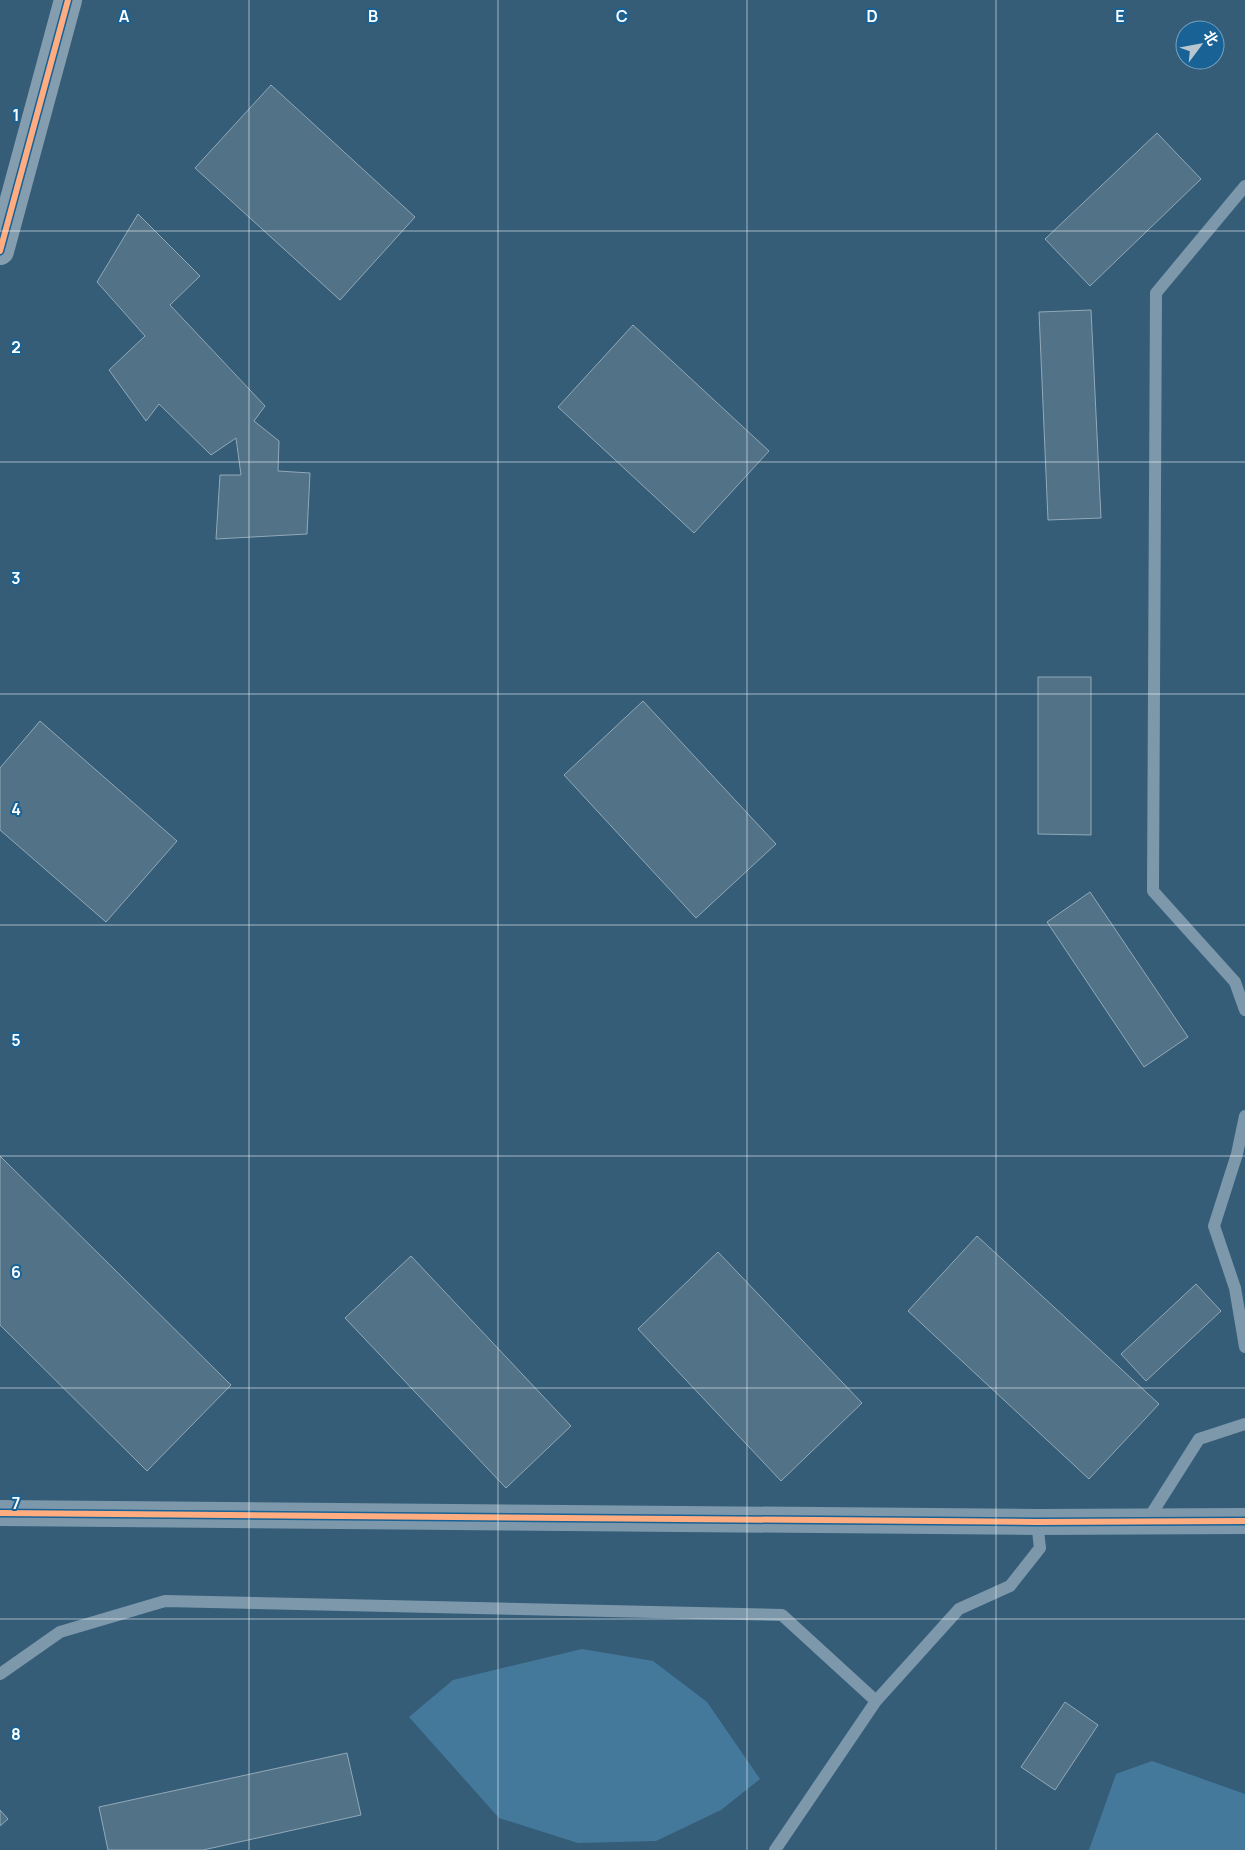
<svg xmlns="http://www.w3.org/2000/svg" width="1245" height="1850" viewBox="0 0 1245 1850" font-family="Manrope,'Noto Sans SC',sans-serif">
<style>
.water{fill:#45799b}
.building{fill:#517287;stroke:#92a9b8}
.lines{fill:none;stroke-linecap:round;stroke-linejoin:round}
.lane{stroke:#7d98ab;stroke-width:12}
.street{stroke:#7d98ab;stroke-width:26}
.secondary{stroke:#859eaf;stroke-width:28}
.cycleway-casing{stroke:#186295;stroke-width:9}
.cycleway{stroke:#ffac80;stroke-width:6}
.grid{fill:none;stroke:#fff;stroke-width:1;stroke-opacity:0.55}
.grid-label{font-size:16px;text-anchor:middle;font-weight:bold;fill:#fff;stroke:#186295;stroke-width:4;stroke-linejoin:round;paint-order:stroke}
</style>
<rect width="100%" height="100%" fill="#355d78"/>
<path class="water" d="M 582,1649 L 653,1661 L 707,1702 L 760,1779 L 721,1810 L 656,1841 L 578,1843 L 499,1818 L 409,1717 L 453,1680 Z
M 1152,1761 L 1245,1794 L 1245,1850 L 1089,1850 L 1116,1774 Z"/>
<path class="building" d="M 271,85 L 415,217 L 340,300 L 195,168 Z
M 1157,133 L 1201,179 L 1090,286 L 1045,239 Z
M 138,214 L 200,276 L 170,305 L 265,406 L 254,421 L 279,441 L 278,471 L 310,473 L 307,534 L 216,539 L 220,475 L 241,475 L 236,438 L 211,455 L 159,404 L 146,421 L 109,370 L 145,336 L 97,282 Z
M 1091,310 L 1101,518 L 1048,520 L 1039,312 Z
M 633,325 L 769,451 L 694,533 L 558,407 Z
M 1038,677 L 1091,677 L 1091,835 L 1038,834 Z
M 643,701 L 776,844 L 696,918 L 564,775 Z
M 40,721 L 177,841 L 106,922 L 0,830 L 0,768 Z
M 1090,892 L 1188,1037 L 1144,1067 L 1047,922 Z
M 0,1156 L 231,1385 L 147,1471 L 0,1325 Z
M 977,1236 L 1159,1404 L 1089,1479 L 908,1311 Z
M 718,1252 L 862,1403 L 781,1481 L 638,1329 Z
M 411,1256 L 571,1426 L 506,1488 L 345,1318 Z
M 1196,1284 L 1221,1311 L 1146,1381 L 1121,1354 Z
M 1065,1702 L 1098,1725 L 1055,1790 L 1021,1767 Z
M 347,1753 L 361,1815 L 203,1850 L 108,1850 L 99,1807 Z
M 0,1810 L 8,1819 L 0,1826 Z"/>
<g class="lines">
<path class="lane" d="M 1245,186 L 1156,293 L 1153,891 L 1235,982 L 1245,1010
M 1245,1116 L 1237,1154 L 1214,1226 L 1235,1288 L 1245,1347
M 1147,1521 L 1199,1439 L 1245,1424
M 0,1674 L 60,1632 L 165,1601 L 782,1615 L 876,1701 L 775,1850
M 876,1701 L 959,1609 L 1010,1586 L 1040,1548 L 1037,1522"/>
<path class="street" d="M 0,1513 L 1037,1522 L 1245,1521"/>
<path class="secondary" d="M 0,251 L 68,0"/>
<defs>
<path id="cycleway" d="M 0,251 L 68,0
M 0,1513 L 1037,1522 L 1245,1521"/>
</defs>
<use href="#cycleway" class="cycleway-casing"/>
<use href="#cycleway" class="cycleway"/>
</g>
<path class="grid" d="M 249,0 L 249,1850M 498,0 L 498,1850M 747,0 L 747,1850M 996,0 L 996,1850M 0,231 L 1245,231M 0,462 L 1245,462M 0,694 L 1245,694M 0,925 L 1245,925M 0,1156 L 1245,1156M 0,1388 L 1245,1388M 0,1619 L 1245,1619"/>
<g class="grid-label">
<text x="124" y="22">A</text>
<text x="373" y="22">B</text>
<text x="622" y="22">C</text>
<text x="872" y="22">D</text>
<text x="1120" y="22">E</text>
<text x="16" y="121">1</text>
<text x="16" y="353">2</text>
<text x="16" y="584">3</text>
<text x="16" y="815">4</text>
<text x="16" y="1046">5</text>
<text x="16" y="1278">6</text>
<text x="16" y="1509">7</text>
<text x="16" y="1740">8</text>
</g>
<g transform="translate(1200 45) rotate(58)"><circle r="24" fill="#186295" stroke="#74a1bf"/>
<path d="M0-4L9 19L0 12L-9 19Z" fill="#b8c6d0"/>
<text y="-8" font-size="14" font-weight="bold" text-anchor="middle" fill="#ffffff">北</text>
</g>
</svg>
